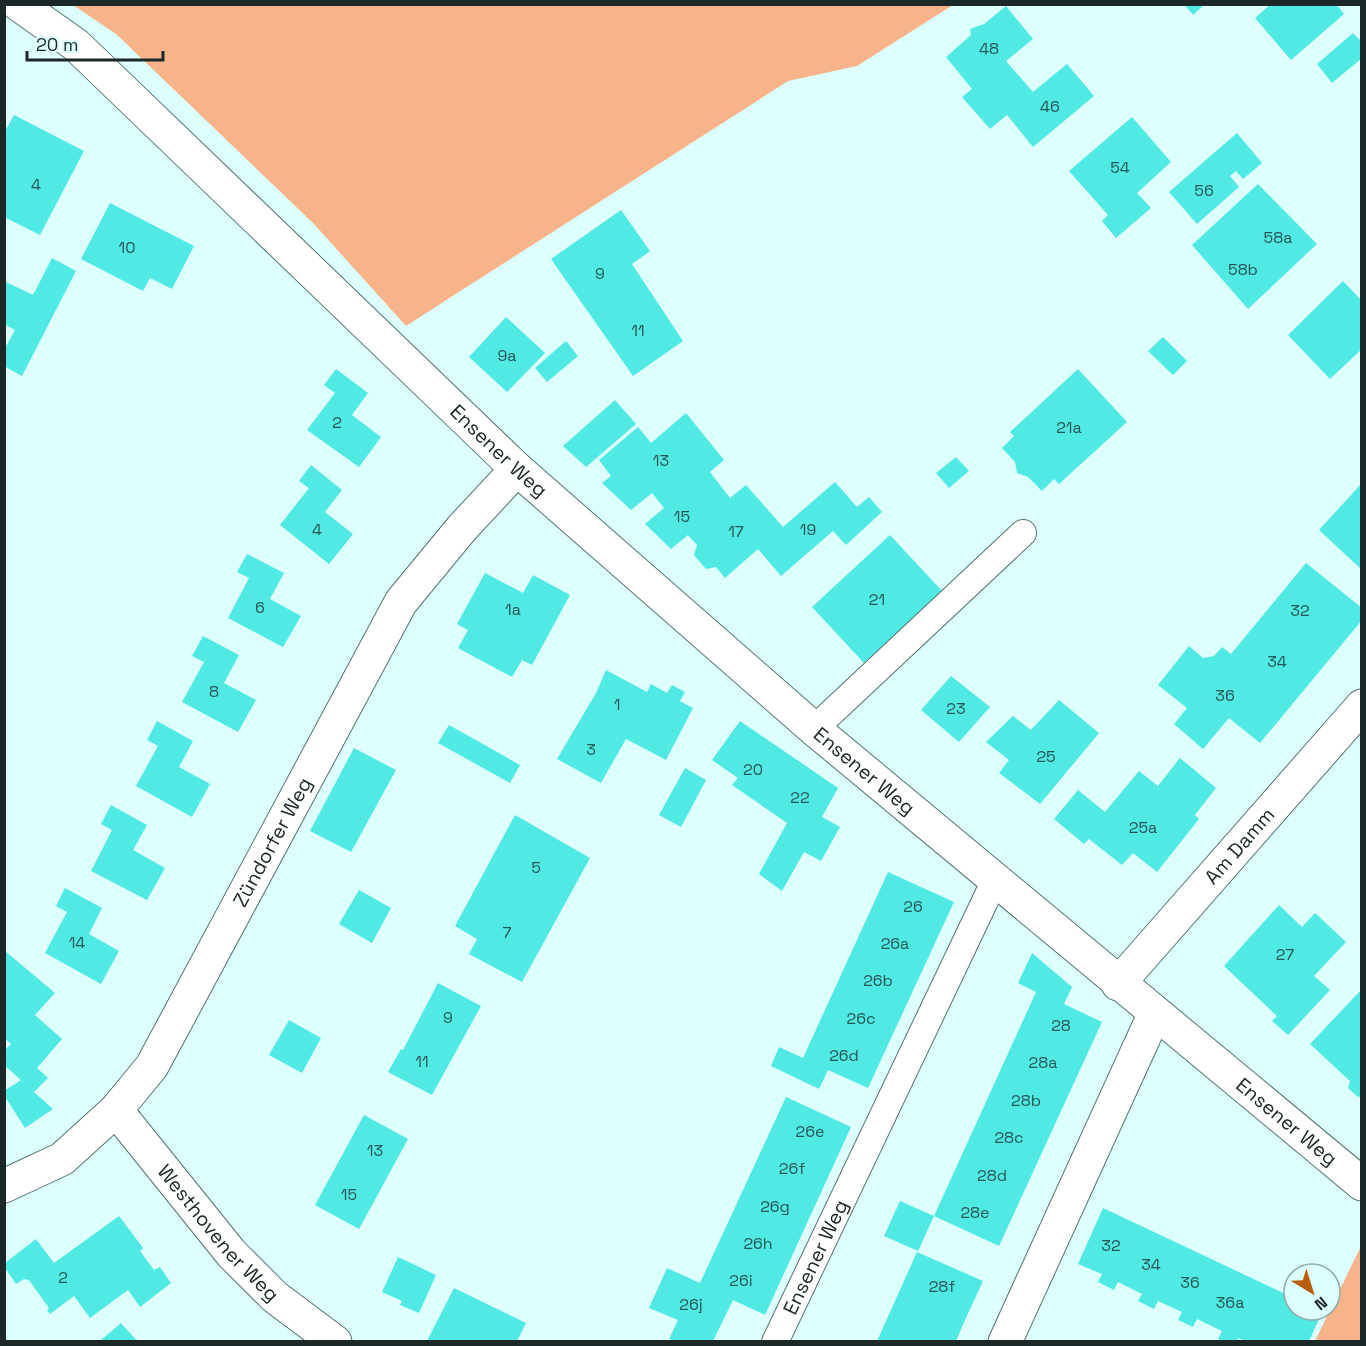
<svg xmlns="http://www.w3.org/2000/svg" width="1366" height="1346" viewBox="0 0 1366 1346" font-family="'Space Grotesk',sans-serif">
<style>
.green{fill:#f7b48b}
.building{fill:#50e9e4}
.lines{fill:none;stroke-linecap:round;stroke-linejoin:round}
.lane-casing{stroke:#557372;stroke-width:28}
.street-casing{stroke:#557372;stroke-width:35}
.lane{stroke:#fff;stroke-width:26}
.street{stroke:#fff;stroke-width:33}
.labels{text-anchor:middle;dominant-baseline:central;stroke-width:5;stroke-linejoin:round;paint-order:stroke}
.number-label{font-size:16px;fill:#285856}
.street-label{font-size:20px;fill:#1b2827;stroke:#ddfffd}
</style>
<rect width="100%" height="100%" fill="#ddfffd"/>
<path class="green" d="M 73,5 L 953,5 L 857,66 L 788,81 L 406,326 L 313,223 L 116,34 Z
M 1361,1246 L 1361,1341 L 1315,1341 Z"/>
<path class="building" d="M 1184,4 L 1205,4 L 1193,15 Z
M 1271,4 L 1336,4 L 1344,14 L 1291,60 L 1255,18 Z
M 1006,6 L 1033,39 L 1006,61 L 1033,92 L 1067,64 L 1094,96 L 1033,147 L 1007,115 L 990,129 L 962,97 L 972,89 L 946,57 L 971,35 L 970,29 L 984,24 Z
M 1353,33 L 1362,42 L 1362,58 L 1332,83 L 1317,64 Z
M 14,115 L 84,151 L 40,235 L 4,217 L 4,133 Z
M 1132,117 L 1171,162 L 1137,193 L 1151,208 L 1116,238 L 1102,221 L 1108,215 L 1069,171 Z
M 1237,133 L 1262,163 L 1243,179 L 1236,171 L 1230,176 L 1239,187 L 1197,224 L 1169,192 Z
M 1258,184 L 1317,244 L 1248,309 L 1192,245 Z
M 110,203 L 194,246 L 172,289 L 150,278 L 143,291 L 81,259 Z
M 621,210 L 650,251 L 632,264 L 683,341 L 633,376 L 551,259 Z
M 52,258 L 76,271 L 22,376 L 4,366 L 4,350 L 15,330 L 4,324 L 4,281 L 33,295 Z
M 1343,281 L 1362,301 L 1362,349 L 1330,379 L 1288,335 Z
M 506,317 L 545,353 L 507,392 L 469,357 Z
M 1163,337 L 1187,361 L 1173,375 L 1148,351 Z
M 566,341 L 578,356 L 547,382 L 535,368 Z
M 336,369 L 368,393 L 352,415 L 381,437 L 359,467 L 307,430 L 335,393 L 324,385 Z
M 1078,369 L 1127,422 L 1059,484 L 1054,479 L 1042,491 L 1028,477 L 1017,473 L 1015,462 L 1002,448 L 1014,436 L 1010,432 Z
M 615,400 L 636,424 L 586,467 L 563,446 Z
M 686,413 L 724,460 L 710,472 L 730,498 L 746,485 L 783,527 L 835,482 L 857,507 L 869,497 L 882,512 L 846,545 L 833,531 L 781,576 L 758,549 L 725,578 L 716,567 L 706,569 L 694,555 L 697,545 L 688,535 L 671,549 L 645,524 L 664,508 L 652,493 L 631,510 L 602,483 L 611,476 L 599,460 L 638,427 L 651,443 Z
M 956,457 L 969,471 L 949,488 L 936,473 Z
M 311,465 L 342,490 L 325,512 L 353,534 L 329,564 L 280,525 L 309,488 L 299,481 Z
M 1362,483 L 1362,570 L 1319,530 Z
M 890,535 L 942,591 L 864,663 L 812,607 Z
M 247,554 L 284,573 L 270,599 L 301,616 L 283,647 L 228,618 L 249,578 L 237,572 Z
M 1306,563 L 1362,608 L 1362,620 L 1260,743 L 1229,718 L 1203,749 L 1174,724 L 1187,708 L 1158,685 L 1189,646 L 1203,658 L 1214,656 L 1222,647 L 1231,654 Z
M 485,573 L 523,593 L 533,575 L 570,595 L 532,665 L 522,660 L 512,677 L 458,648 L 468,630 L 457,624 Z
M 203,636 L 239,655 L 224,683 L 256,700 L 238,732 L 182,702 L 204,662 L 192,656 Z
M 606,670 L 647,692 L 651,684 L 667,693 L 672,685 L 685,692 L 680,701 L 693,708 L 666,760 L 626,739 L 601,783 L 557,759 L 596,693 Z
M 951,676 L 990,707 L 959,742 L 921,710 Z
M 1059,700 L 1099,733 L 1040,804 L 999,773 L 1009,760 L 986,742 L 1013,716 L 1031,730 Z
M 157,721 L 193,741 L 179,767 L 210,784 L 192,817 L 136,786 L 158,746 L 147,740 Z
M 740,721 L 838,788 L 822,817 L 840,827 L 821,861 L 804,852 L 782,891 L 759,874 L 787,823 L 732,785 L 738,778 L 712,760 Z
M 449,725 L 520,765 L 510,783 L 438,743 Z
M 354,748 L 396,770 L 351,852 L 310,831 Z
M 1180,758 L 1216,788 L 1195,815 L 1199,819 L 1157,872 L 1133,853 L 1122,865 L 1089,839 L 1084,844 L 1054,819 L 1078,790 L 1105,812 L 1139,771 L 1158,786 Z
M 685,768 L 706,780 L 681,827 L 659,815 Z
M 111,805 L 147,825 L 133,850 L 165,868 L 147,900 L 91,871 L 112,830 L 101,824 Z
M 515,815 L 590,858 L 522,982 L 469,954 L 477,939 L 455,926 Z
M 888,872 L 954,902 L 868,1088 L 828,1070 L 819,1089 L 771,1066 L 779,1047 L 803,1058 Z
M 65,888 L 102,908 L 89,934 L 119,951 L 101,984 L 45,953 L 67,912 L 56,906 Z
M 359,890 L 391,908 L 372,943 L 339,924 Z
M 1279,905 L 1302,927 L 1315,913 L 1346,942 L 1314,976 L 1330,990 L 1288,1035 L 1272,1021 L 1277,1016 L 1224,966 Z
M 4,950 L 55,993 L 35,1015 L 62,1039 L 37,1068 L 48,1078 L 34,1092 L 53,1109 L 25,1128 L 4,1095 L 4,1091 L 21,1080 L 4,1065 L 4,1051 L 11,1044 L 4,1038 Z
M 1032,953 L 1072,987 L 1064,1004 L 1102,1022 L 999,1246 L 934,1216 L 918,1251 L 884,1236 L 900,1201 L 934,1216 L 1036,992 L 1018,983 Z
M 438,983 L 481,1006 L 432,1095 L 388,1072 L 401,1049 L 403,1050 Z
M 1362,989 L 1362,1096 L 1358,1097 L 1348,1088 L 1350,1081 L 1310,1044 Z
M 289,1020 L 321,1038 L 302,1073 L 269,1055 Z
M 786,1097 L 851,1127 L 765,1315 L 733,1300 L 713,1341 L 675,1341 L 669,1339 L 678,1320 L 649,1308 L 667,1268 L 700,1283 Z
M 364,1115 L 408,1139 L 359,1229 L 315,1205 Z
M 1103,1208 L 1294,1298 L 1294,1310 L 1304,1310 L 1320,1317 L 1309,1341 L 1245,1341 L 1238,1338 L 1237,1341 L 1223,1341 L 1218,1339 L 1222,1331 L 1197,1319 L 1193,1327 L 1178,1320 L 1182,1312 L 1158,1301 L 1154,1309 L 1138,1301 L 1142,1294 L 1118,1282 L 1114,1290 L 1098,1282 L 1102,1274 L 1078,1264 Z
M 119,1216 L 143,1248 L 140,1251 L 154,1270 L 160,1267 L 171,1283 L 140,1307 L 128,1290 L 90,1318 L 74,1296 L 50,1314 L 47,1310 L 49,1308 L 29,1280 L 24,1279 L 16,1284 L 5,1268 L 5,1263 L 36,1239 L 54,1263 Z
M 917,1252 L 983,1281 L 965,1320 L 956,1341 L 877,1341 Z
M 398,1257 L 436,1275 L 419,1313 L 400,1305 L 402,1301 L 382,1292 Z
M 454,1288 L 526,1323 L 517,1341 L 427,1341 Z
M 121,1323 L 137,1341 L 100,1341 Z"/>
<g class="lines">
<defs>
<g id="lane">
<path d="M 814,729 L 1023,533"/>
<path id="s1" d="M 775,1342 L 995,880"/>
</g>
<g id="street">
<path id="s2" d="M 18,4 L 76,45 L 517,469 L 814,729 L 1362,1184"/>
<path id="s3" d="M 1118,984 L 1362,706"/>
<path id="s4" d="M 116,1110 L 231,1253 L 275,1297 L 335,1342"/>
<path id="s5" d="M 4,1186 L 62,1159 L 116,1110 L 152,1066 L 401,602 L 462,528 L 517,469"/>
<path d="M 1005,1342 L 1155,1013"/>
</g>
</defs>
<use href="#lane" class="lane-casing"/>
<use href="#street" class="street-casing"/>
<use href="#lane" class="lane"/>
<use href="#street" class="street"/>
</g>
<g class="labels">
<g class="number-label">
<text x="989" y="48">48</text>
<text x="1050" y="106">46</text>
<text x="1120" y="167">54</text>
<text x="36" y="184">4</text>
<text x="1204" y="190">56</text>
<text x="1278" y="237">58a</text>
<text x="127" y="247">10</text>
<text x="1243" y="269">58b</text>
<text x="600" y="273">9</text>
<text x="638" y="330">11</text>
<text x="507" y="355">9a</text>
<text x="337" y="422">2</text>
<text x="1069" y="427">21a</text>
<text x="661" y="460">13</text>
<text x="682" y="516">15</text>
<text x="317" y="529">4</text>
<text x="808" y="529">19</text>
<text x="736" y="531">17</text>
<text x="877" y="599">21</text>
<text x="260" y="607">6</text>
<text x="513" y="609">1a</text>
<text x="1300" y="610">32</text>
<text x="1277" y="661">34</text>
<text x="214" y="691">8</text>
<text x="1225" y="695">36</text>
<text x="617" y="704">1</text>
<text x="956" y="708">23</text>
<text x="591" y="749">3</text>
<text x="1046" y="756">25</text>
<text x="753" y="769">20</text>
<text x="800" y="797">22</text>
<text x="1143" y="827">25a</text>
<text x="536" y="867">5</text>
<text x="913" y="906">26</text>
<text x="507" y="932">7</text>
<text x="77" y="942">14</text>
<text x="895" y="943">26a</text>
<text x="1285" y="954">27</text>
<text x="878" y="980">26b</text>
<text x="448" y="1017">9</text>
<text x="861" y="1018">26c</text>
<text x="1061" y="1025">28</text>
<text x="844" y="1055">26d</text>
<text x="422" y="1061">11</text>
<text x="1043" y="1062">28a</text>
<text x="1026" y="1100">28b</text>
<text x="810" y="1131">26e</text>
<text x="1009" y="1137">28c</text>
<text x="375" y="1150">13</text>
<text x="792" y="1168">26f</text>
<text x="992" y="1175">28d</text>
<text x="349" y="1194">15</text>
<text x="775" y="1206">26g</text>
<text x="975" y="1212">28e</text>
<text x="758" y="1243">26h</text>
<text x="1111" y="1245">32</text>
<text x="1151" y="1264">34</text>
<text x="63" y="1277">2</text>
<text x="741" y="1280">26i</text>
<text x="1190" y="1282">36</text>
<text x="942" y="1286">28f</text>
<text x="1230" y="1302">36a</text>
<text x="691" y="1304">26j</text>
</g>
<g class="street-label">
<text stroke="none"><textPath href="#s2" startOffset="657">Ensener Weg</textPath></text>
<text stroke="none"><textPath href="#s2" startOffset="1143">Ensener Weg</textPath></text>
<text stroke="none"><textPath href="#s5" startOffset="448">Zündorfer Weg</textPath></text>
<text stroke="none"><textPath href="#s3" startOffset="184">Am Damm</textPath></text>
<text stroke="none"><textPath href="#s2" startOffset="1692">Ensener Weg</textPath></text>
<text stroke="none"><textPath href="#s4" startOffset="160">Westhovener Weg</textPath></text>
<text stroke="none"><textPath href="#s1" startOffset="94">Ensener Weg</textPath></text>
</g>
</g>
<rect width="1366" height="1346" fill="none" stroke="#1b2827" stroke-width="12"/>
<g transform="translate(1312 1292) rotate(142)"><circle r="28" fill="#ddfffd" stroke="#8fa9a7" stroke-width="1.5"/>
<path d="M0-4.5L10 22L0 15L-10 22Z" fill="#ba5c0d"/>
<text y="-9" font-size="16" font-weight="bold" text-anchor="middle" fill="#1b2827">N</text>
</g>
<path d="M27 51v9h136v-9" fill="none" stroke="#1b2827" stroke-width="3"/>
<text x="36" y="51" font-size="18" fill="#1b2827" stroke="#ddfffd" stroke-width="4.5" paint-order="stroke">20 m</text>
</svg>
